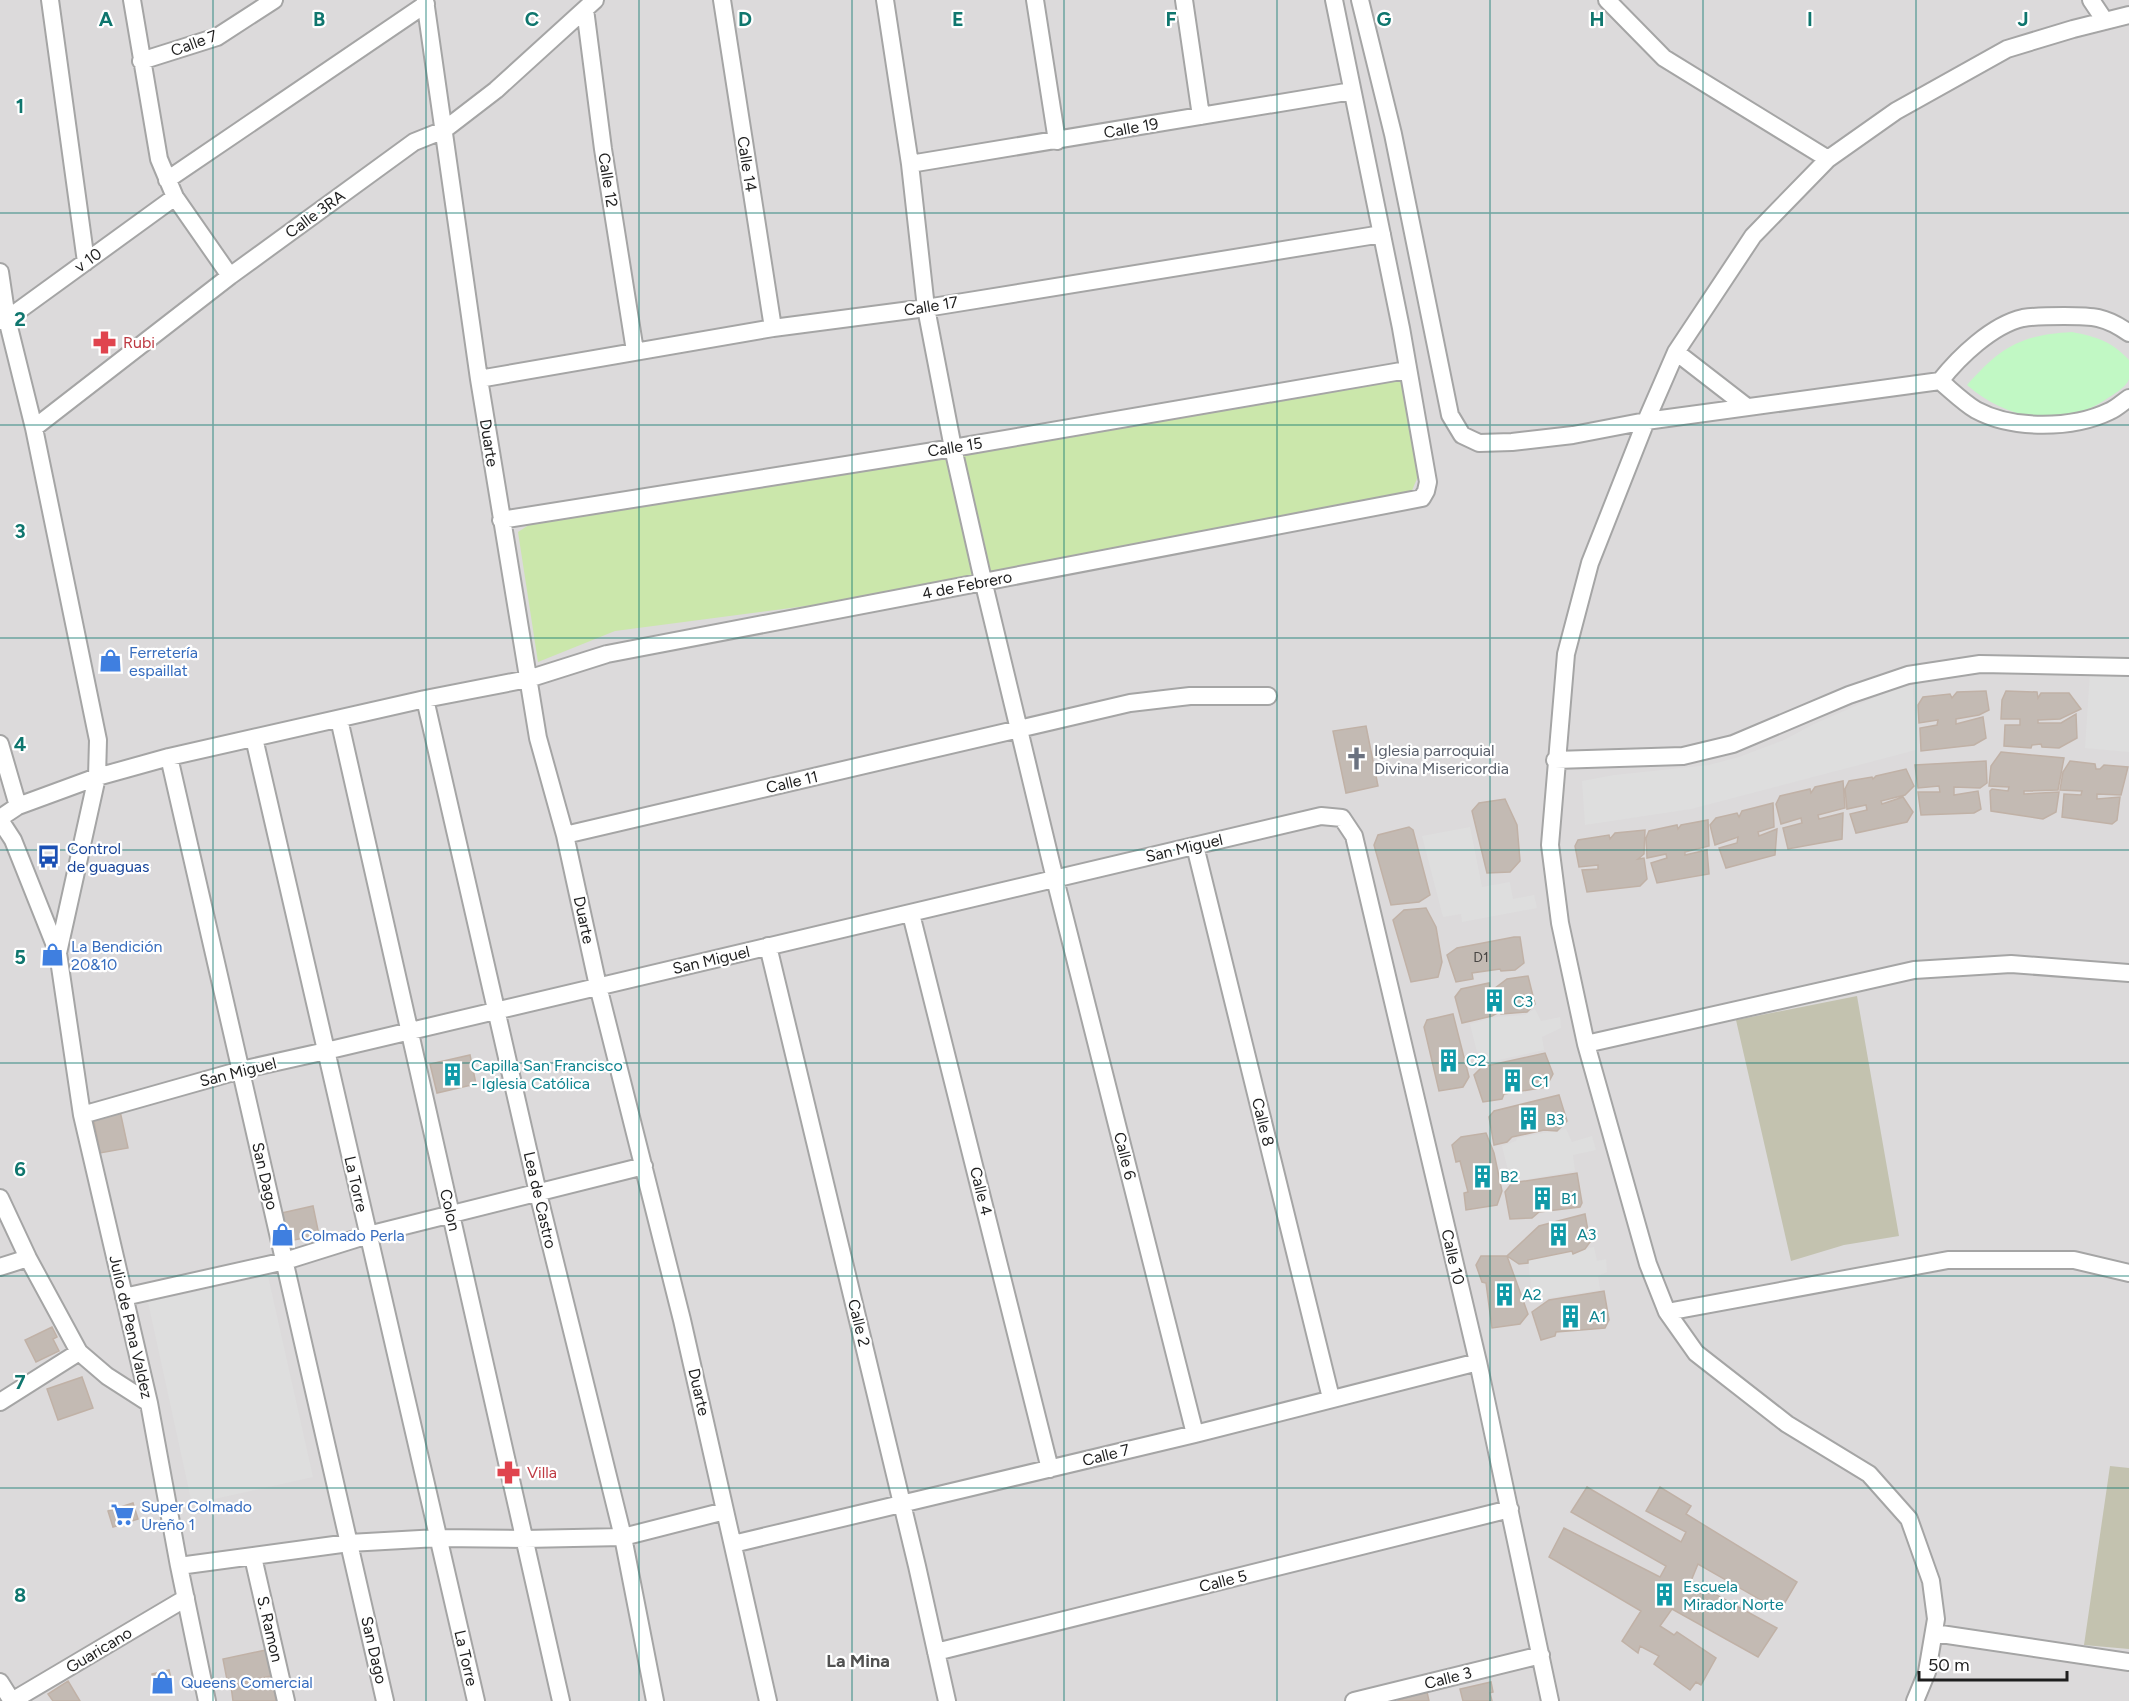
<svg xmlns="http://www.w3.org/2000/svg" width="2129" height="1701" viewBox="0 0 2129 1701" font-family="Figtree,sans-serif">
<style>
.residential{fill:#dcdadb}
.construction{fill:#c3c2af}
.grass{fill:#cbe7ab}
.park{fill:#c1f8c4}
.parking{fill:#dedede}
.building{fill:#c3bab3;stroke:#c0b1a6;stroke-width:1.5}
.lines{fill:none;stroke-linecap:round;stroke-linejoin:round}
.street-casing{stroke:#a5a5a5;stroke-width:20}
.street{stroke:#fff;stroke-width:16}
.grid{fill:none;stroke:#0f766e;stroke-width:1.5;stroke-opacity:0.55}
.labels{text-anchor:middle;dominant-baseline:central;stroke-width:4.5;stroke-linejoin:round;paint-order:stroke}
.number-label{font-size:14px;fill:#474543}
.street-label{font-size:16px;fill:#1e1e1e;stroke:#fff}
.health-label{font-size:16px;fill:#be3a42;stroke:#fff;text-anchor:start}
.shop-label{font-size:16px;fill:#366cbe;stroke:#fff;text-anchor:start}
.worship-label{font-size:16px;fill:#5b616d;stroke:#fff;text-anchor:start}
.transit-label{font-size:16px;fill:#164399;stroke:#fff;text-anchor:start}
.culture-label{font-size:16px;fill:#0d838f;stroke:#fff;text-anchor:start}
.neighbourhood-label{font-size:18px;font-weight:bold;fill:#515151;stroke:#fff}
.grid-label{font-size:20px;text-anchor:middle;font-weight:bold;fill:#0f766e;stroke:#fff;stroke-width:4.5;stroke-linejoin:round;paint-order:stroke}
</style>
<rect width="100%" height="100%" fill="#eeeae4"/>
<path class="residential" d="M 0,0 L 2129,0 L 2129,1701 L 0,1701 Z"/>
<path class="construction" d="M 1857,996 L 1899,1236 L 1844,1245 L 1791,1261 L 1736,1020 Z
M 2110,1466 L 2129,1468 L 2129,1649 L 2084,1645 Z"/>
<path class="grass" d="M 1400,372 L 1424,462 L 1408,500 L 982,576 L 953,448 Z
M 943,448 L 975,584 L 615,631 L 538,662 L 518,532 L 549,512 Z"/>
<path class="park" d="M 2072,332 C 2097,337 2111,341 2129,360 C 2129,365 2129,374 2129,379 C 2126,388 2112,395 2105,400 C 2059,430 2006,419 1967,385 C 2001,347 2020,335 2072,332 Z"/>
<path class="parking" d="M 2090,672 L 2129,677 L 2129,752 L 2085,748 Z
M 1913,685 L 1916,750 L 1691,809 L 1585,825 L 1582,781 L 1614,775 L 1709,765 L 1739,757 L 1784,740 L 1814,724 L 1894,689 Z
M 1470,827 L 1482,887 L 1510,882 L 1513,899 L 1534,895 L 1537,908 L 1462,922 L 1461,914 L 1443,917 L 1422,836 Z
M 1535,1009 L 1541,1021 L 1560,1017 L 1561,1028 L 1542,1037 L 1544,1050 L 1480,1064 L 1470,1024 L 1496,1017 L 1525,1015 Z
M 1566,1129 L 1572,1142 L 1592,1136 L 1596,1150 L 1573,1155 L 1575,1171 L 1511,1182 L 1502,1146 L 1516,1141 L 1517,1138 Z
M 1594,1247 L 1597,1261 L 1606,1259 L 1607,1272 L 1598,1276 L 1600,1290 L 1549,1298 L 1533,1303 L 1528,1260 Z
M 268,1276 L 313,1477 L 192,1504 L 148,1302 Z"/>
<path class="building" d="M 1986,691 L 1989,710 L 1979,715 L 1956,719 L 1956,724 L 1983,717 L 1986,738 L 1974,745 L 1921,751 L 1920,728 L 1937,725 L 1938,720 L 1919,723 L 1918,705 L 1923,697 L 1950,694 L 1952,698 L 1957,692 Z
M 2006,691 L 2037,692 L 2038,698 L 2041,693 L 2069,693 L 2081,709 L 2060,719 L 2038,720 L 2038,723 L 2061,723 L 2076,714 L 2077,738 L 2059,748 L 2042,747 L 2041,744 L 2032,745 L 2031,748 L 2004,746 L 2005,725 L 2020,725 L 2020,719 L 2001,719 L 2002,700 Z
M 1366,726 L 1378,786 L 1346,793 L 1333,731 Z
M 2001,752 L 2064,758 L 2058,790 L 2024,791 L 2024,794 L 2059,792 L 2056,812 L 2043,819 L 1991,811 L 1990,791 L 1992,789 L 2008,791 L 2009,787 L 1989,786 L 1991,766 Z
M 1986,761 L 1987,783 L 1980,788 L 1954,787 L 1954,795 L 1978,791 L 1981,809 L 1974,813 L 1921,815 L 1918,792 L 1940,792 L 1939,786 L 1918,788 L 1915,765 Z
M 2070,761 L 2095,764 L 2096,769 L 2100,769 L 2104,765 L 2128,767 L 2121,795 L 2097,794 L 2097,799 L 2120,797 L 2117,820 L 2112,824 L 2062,817 L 2064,794 L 2081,795 L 2082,791 L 2060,790 L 2063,772 Z
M 1906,769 L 1914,786 L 1905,795 L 1881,801 L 1882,804 L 1903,797 L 1913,812 L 1907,822 L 1856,833 L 1850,814 L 1867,810 L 1866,805 L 1847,809 L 1845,789 L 1849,781 L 1872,777 L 1873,779 L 1876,776 Z
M 1843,781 L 1845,808 L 1818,815 L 1819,819 L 1843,813 L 1842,839 L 1788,849 L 1783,828 L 1802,823 L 1801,818 L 1781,824 L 1776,804 L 1780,796 L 1810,789 L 1811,793 L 1815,787 Z
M 1505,799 L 1517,825 L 1520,861 L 1510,872 L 1487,873 L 1472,811 L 1479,803 Z
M 1773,803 L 1774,827 L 1758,832 L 1759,836 L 1777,829 L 1775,855 L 1726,868 L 1719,848 L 1737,843 L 1738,837 L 1715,845 L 1710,825 L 1716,818 L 1737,813 L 1739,817 L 1742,811 Z
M 1708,820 L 1709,846 L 1685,852 L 1685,855 L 1707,850 L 1709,874 L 1657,883 L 1651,863 L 1667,858 L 1666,854 L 1647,858 L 1646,838 L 1649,831 L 1677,825 L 1678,829 L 1681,825 Z
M 1409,827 L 1413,830 L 1430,895 L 1419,902 L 1391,905 L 1374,845 L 1378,835 Z
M 1645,830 L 1644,854 L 1638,859 L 1644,858 L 1647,879 L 1640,886 L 1587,892 L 1582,870 L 1598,869 L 1598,865 L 1579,867 L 1575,846 L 1578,840 L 1609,835 L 1610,839 L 1615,833 Z
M 1426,908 L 1436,927 L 1442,962 L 1438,977 L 1411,982 L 1393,920 L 1404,910 Z
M 1514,937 L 1520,937 L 1524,963 L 1515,970 L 1501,971 L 1500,969 L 1472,973 L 1473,979 L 1456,982 L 1447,955 L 1457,948 Z
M 1528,976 L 1535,1004 L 1527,1012 L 1501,1014 L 1499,1012 L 1492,1016 L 1462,1023 L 1455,997 L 1461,989 L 1489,983 L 1490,989 L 1495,988 L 1507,979 Z
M 1453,1014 L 1469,1077 L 1463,1087 L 1439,1091 L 1424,1027 L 1427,1020 Z
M 1545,1053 L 1553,1074 L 1546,1087 L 1504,1094 L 1502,1099 L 1483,1102 L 1474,1075 L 1482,1067 Z
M 470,1055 L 476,1084 L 437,1093 L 430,1064 Z
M 1559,1095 L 1567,1121 L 1557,1131 L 1544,1130 L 1512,1137 L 1507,1142 L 1494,1145 L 1489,1117 L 1494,1111 Z
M 120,1111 L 128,1148 L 100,1153 L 93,1116 Z
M 1486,1133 L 1494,1153 L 1502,1191 L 1497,1205 L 1466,1210 L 1464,1193 L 1468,1192 L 1460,1161 L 1456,1162 L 1452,1145 L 1461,1137 Z
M 1577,1173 L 1582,1203 L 1580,1207 L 1539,1212 L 1532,1218 L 1510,1219 L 1505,1192 L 1512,1183 Z
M 313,1206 L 319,1235 L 289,1241 L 282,1236 L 277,1214 Z
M 1585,1214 L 1590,1242 L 1585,1249 L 1573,1254 L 1572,1251 L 1528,1260 L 1528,1263 L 1519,1264 L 1507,1256 L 1539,1226 Z
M 1481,1256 L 1507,1256 L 1528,1314 L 1520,1324 L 1492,1328 L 1486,1283 L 1482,1282 L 1476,1265 Z
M 1604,1291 L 1609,1320 L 1605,1328 L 1556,1332 L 1555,1336 L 1541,1340 L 1532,1312 L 1549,1300 Z
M 52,1327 L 57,1337 L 53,1339 L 59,1351 L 36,1362 L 25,1340 Z
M 82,1377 L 93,1408 L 58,1420 L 47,1389 Z
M 1587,1487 L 1681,1542 L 1686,1532 L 1646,1511 L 1660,1487 L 1691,1506 L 1686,1514 L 1797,1582 L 1780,1611 L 1698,1564 L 1691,1581 L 1777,1628 L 1758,1657 L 1672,1609 L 1660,1626 L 1674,1635 L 1677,1632 L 1716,1658 L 1701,1685 L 1696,1682 L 1690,1690 L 1654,1664 L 1659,1656 L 1640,1646 L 1638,1653 L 1622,1641 L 1641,1611 L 1549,1557 L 1564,1528 L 1660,1577 L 1666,1566 L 1571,1512 Z
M 133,1503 L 138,1519 L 113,1527 L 108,1511 Z
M 266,1650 L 271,1676 L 228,1685 L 223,1659 Z
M 169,1670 L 174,1691 L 157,1695 L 152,1674 Z
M 272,1678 L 276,1701 L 233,1701 L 231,1686 Z
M 68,1681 L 80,1701 L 53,1701 L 48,1694 Z
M 1491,1682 L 1493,1692 L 1490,1693 L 1492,1701 L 1463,1701 L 1460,1689 Z
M 1427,1692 L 1429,1701 L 1398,1701 L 1398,1700 Z"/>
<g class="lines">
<defs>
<path id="street" d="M 50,0 L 86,262
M 132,0 L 159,159 L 175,197 L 230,276
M 425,0 L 479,379 L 538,738 L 565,835 L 598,986 L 682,1320 L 768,1701
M 722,0 L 773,328
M 885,0 L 910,164 L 926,308 L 953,448 L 982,576 L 1055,879 L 1195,1434
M 1035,0 L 1057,141
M 1184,0 L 1201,116
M 1360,0 L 1393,134 L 1450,415 L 1462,435 L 1479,443 L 1512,442 L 1573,435 L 1646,421 L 1940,381
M 1607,0 L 1664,58 L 1828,159
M 2091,0 L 2105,21
M 585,9 L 603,149 L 635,351
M 141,61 L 217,37 L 274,0
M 910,164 L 1352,91
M 167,180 L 426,4
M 0,272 L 7,319 L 34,428 L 98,740 L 97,777 L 58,953
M 0,321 L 7,319 L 175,197
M 2129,333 C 2105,316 2093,316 2064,316 C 2051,316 2036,316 2023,318 C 1992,325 1959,357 1940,381 C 1952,391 1963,402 1976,410 C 2013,430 2073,429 2110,411 C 2117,408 2123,402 2129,398
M 1676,352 L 1747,407
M 479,379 L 773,328 L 926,308 L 1382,234
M 34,428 L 230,276 L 414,142 L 444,130 L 496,90 L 595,0
M 501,520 L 953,448 L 1407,370
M 425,699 L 538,1193 L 623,1537 L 655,1701
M 339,719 L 561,1701
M 254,738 L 476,1701
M 0,744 L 18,806
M 169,757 L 385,1701
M 1555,760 L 1683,756 L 1733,744 L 1849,695 L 1908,675 L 1980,664 L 2129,667
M 0,818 L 18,806 L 97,777 L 169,757 L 425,699 L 528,679 L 607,654 L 1422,498 L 1426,491 L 1428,482 L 1401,328 L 1334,0
M 0,820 L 13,840 L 58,953 L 82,1115 L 149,1403 L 179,1566 L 207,1701
M 565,835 L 1130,703 L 1190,696 L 1268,696
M 1195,846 L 1331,1398
M 911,914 L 1050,1469
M 768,946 L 917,1566 L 947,1701
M 1586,1044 L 1914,970 L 2011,964 L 2129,973
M 82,1115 L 241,1070 L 326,1051 L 1321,816 L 1342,818 L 1354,836 L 1478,1362 L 1550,1701
M 0,1198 L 28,1258 L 79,1352 L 107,1376 L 149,1403
M 0,1267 L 28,1258
M 124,1297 L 285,1261 L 368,1235 L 644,1166
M 1667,1312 L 1948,1260 L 2074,1260 L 2129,1273
M 0,1402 L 79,1352
M 733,1544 L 1195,1434 L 1478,1362
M 253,1557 L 286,1701
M 179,1566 L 349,1543 L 438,1538 L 524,1539 L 623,1537 L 725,1511
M 1934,1633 L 2129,1662
M 936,1652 L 1510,1509
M 0,1682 L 12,1701
M 12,1701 L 186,1598
M 1354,1701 L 1541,1655
M 1915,1701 L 1927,1672 L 1936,1619 L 1931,1581 L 1909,1519 L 1869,1474 L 1787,1424 L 1696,1353 L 1667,1312 L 1648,1264 L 1586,1044 L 1560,923 L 1550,845 L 1566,654 L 1590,563 L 1646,421 L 1676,352 L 1753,236 L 1828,159 L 1896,111 L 2007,49 L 2073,29 L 2129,15"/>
</defs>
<use href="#street" class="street-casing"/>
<use href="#street" class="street"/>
</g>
<path class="grid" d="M 213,0 L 213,1701M 426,0 L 426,1701M 639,0 L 639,1701M 852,0 L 852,1701M 1064,0 L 1064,1701M 1277,0 L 1277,1701M 1490,0 L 1490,1701M 1703,0 L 1703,1701M 1916,0 L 1916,1701M 0,213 L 2129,213M 0,425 L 2129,425M 0,638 L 2129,638M 0,850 L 2129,850M 0,1063 L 2129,1063M 0,1276 L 2129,1276M 0,1488 L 2129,1488"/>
<defs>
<symbol id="pharmacy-bare" viewBox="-9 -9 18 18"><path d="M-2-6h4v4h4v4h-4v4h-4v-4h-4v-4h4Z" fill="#e0444e" stroke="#fff" stroke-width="2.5" paint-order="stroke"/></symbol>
<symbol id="shop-bare" viewBox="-9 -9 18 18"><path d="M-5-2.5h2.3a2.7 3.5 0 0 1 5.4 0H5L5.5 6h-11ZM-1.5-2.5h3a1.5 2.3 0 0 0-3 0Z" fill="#3f7fe0" stroke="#fff" stroke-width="2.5" paint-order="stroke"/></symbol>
<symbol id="church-bare" viewBox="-9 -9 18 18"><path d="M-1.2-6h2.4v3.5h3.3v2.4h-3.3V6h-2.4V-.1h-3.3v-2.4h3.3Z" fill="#6b7280" stroke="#fff" stroke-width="2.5" paint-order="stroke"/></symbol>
<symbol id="bus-bare" viewBox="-9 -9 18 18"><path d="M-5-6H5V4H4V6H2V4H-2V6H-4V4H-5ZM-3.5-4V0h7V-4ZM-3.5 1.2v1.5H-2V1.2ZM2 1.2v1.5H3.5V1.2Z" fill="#1a4fb4" stroke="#fff" stroke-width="2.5" paint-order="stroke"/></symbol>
<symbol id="building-bare" viewBox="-9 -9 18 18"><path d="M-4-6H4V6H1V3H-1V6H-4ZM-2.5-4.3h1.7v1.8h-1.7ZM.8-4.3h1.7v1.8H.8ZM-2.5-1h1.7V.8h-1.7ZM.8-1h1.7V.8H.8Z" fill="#0f9aa8" stroke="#fff" stroke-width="2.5" paint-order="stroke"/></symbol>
<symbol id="supermarket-bare" viewBox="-9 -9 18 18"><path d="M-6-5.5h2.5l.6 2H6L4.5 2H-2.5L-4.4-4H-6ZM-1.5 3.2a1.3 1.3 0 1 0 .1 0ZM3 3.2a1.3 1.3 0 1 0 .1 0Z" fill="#3f7fe0" stroke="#fff" stroke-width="2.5" paint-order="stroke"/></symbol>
</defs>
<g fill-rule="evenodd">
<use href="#pharmacy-bare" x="88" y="326" width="33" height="33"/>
<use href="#shop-bare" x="94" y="644" width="33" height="33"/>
<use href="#church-bare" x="1340" y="742" width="33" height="33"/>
<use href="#bus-bare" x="32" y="840" width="33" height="33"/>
<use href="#shop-bare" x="36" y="938" width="33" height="33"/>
<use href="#building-bare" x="1478" y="984" width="33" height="33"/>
<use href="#building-bare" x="1432" y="1044" width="33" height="33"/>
<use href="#building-bare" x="436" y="1058" width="33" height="33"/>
<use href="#building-bare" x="1496" y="1064" width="33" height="33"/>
<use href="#building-bare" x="1512" y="1102" width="33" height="33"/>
<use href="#building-bare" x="1466" y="1160" width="33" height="33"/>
<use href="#building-bare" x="1526" y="1182" width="33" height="33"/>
<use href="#building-bare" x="1542" y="1218" width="33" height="33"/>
<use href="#shop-bare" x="266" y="1218" width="33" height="33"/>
<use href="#building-bare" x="1488" y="1278" width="33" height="33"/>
<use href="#building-bare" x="1554" y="1300" width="33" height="33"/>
<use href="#pharmacy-bare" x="492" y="1456" width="33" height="33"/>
<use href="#supermarket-bare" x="106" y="1498" width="33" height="33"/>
<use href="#building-bare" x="1648" y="1578" width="33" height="33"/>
<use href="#shop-bare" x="146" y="1666" width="33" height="33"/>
</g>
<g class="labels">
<g class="number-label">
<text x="1481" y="957">D1</text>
</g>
<g class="street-label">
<text transform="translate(194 43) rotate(-20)">Calle 7</text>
<text transform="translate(1131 128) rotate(-10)">Calle 19</text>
<text transform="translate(747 164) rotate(81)">Calle 14</text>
<text transform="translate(608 180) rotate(81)">Calle 12</text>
<text transform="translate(315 214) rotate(-36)">Calle 3RA</text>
<text transform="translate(88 260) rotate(-36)">v 10</text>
<text transform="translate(931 306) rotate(-9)">Calle 17</text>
<text transform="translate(489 443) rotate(81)">Duarte</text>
<text transform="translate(955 447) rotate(-9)">Calle 15</text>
<text transform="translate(967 585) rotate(-11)">4 de Febrero</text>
<text transform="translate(792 782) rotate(-13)">Calle 11</text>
<text transform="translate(1184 848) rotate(-13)">San Miguel</text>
<text transform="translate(584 920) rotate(78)">Duarte</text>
<text transform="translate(711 960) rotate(-13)">San Miguel</text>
<text transform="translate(238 1072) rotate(-14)">San Miguel</text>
<text transform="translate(1263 1122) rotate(76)">Calle 8</text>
<text transform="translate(1125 1156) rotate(76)">Calle 6</text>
<text transform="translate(265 1176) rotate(77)">San Dago</text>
<text transform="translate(356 1184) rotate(77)">La Torre</text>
<text transform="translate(981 1191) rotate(76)">Calle 4</text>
<text transform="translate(540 1200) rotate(77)">Lea de Castro</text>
<text transform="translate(450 1210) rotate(77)">Colon</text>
<text transform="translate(1453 1257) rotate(77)">Calle 10</text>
<text transform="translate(859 1323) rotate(76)">Calle 2</text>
<text transform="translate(131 1327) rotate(77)">Julio de Pena Valdez</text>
<text transform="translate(699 1392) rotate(77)">Duarte</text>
<text transform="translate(1106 1455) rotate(-14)">Calle 7</text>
<text transform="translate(1223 1581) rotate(-14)">Calle 5</text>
<text transform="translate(270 1629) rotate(77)">S. Ramon</text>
<text transform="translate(99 1650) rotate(-31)">Guaricano</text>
<text transform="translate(374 1650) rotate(77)">San Dago</text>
<text transform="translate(466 1658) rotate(77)">La Torre</text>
<text transform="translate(1448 1678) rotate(-14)">Calle 3</text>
</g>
<g class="health-label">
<text x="123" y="342">Rubi</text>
<text x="527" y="1472">Villa</text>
</g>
<g class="shop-label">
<text x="129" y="652">Ferretería<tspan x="129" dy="18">espaillat</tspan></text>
<text x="71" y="946">La Bendición<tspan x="71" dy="18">20&amp;10</tspan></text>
<text x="301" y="1235">Colmado Perla</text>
<text x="141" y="1506">Super Colmado<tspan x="141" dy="18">Ureño 1</tspan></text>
<text x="181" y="1682">Queens Comercial</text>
</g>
<g class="worship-label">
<text x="1374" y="750">Iglesia parroquial<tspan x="1374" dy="18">Divina Misericordia</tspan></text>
</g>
<g class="transit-label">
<text x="67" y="848">Control<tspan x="67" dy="18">de guaguas</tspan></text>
</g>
<g class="culture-label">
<text x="1513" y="1001">C3</text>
<text x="1466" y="1060">C2</text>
<text x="471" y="1065">Capilla San Francisco<tspan x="471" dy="18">- Iglesia Católica</tspan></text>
<text x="1531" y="1081">C1</text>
<text x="1546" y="1119">B3</text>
<text x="1500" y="1176">B2</text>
<text x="1561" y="1198">B1</text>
<text x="1577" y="1234">A3</text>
<text x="1522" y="1294">A2</text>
<text x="1589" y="1316">A1</text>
<text x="1683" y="1586">Escuela<tspan x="1683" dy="18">Mirador Norte</tspan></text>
</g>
<g class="neighbourhood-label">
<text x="858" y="1661">La Mina</text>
</g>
</g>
<g class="grid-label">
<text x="106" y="26">A</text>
<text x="319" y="26">B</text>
<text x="532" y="26">C</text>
<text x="745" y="26">D</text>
<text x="958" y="26">E</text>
<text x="1171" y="26">F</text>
<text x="1384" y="26">G</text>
<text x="1597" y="26">H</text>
<text x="1810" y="26">I</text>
<text x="2023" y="26">J</text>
<text x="20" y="113">1</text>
<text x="20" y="326">2</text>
<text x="20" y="538">3</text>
<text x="20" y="751">4</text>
<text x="20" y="964">5</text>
<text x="20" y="1176">6</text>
<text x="20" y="1389">7</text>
<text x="20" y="1602">8</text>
</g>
<path d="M1919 1671v9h148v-9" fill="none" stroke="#1e1e1e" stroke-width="3"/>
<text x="1928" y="1671" font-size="18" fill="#1e1e1e" stroke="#ffffff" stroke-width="4.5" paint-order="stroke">50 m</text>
</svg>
